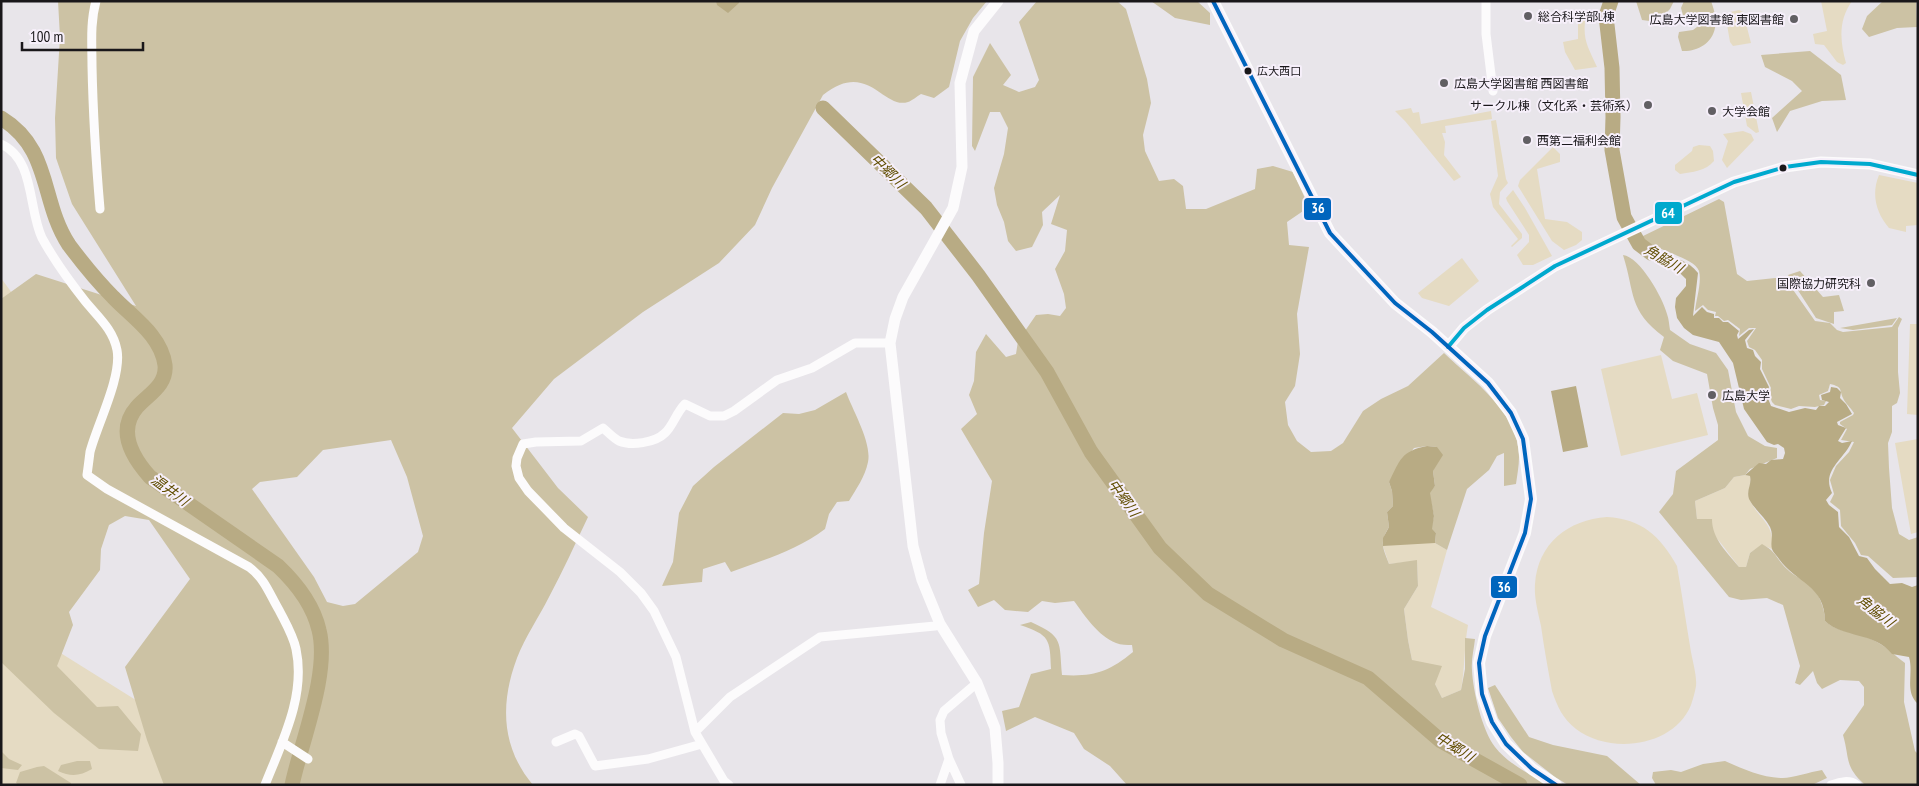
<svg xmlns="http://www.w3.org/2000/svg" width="1919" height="786" viewBox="0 0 1919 786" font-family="'PT Sans Narrow','Noto Sans JP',sans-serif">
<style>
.green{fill:#e5dbc3}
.forest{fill:#ccc2a4;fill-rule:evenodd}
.water{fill:#b8ab84}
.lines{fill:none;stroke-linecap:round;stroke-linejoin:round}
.river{stroke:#b8ab84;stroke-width:15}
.street{stroke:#fcfbfc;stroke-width:9}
.secondary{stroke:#fcfbfc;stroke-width:11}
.primary{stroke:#fcfbfc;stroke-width:12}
.bus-1-casing{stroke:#f6effa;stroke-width:8}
.bus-2-casing{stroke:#f6effa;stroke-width:8}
.bus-1{stroke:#00a9ce;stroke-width:4}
.bus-2{stroke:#0065bd;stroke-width:4}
.poi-dot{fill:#615f63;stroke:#f6effa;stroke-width:2}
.bus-dot{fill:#19171a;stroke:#f6effa;stroke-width:2}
.labels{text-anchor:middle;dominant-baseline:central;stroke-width:4;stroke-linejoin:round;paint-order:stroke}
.bus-label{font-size:11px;fill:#19171a;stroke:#f6effa;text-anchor:start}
.poi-label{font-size:12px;fill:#19171a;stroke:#f6effa;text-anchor:start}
.water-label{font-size:14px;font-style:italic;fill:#604d01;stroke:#f6effa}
.line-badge{stroke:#f6effa;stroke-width:2}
.badge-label{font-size:14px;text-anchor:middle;font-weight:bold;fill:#fff}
</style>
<rect width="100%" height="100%" fill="#e8e5ea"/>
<path class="green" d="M 1821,1 L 1852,1 C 1838,21 1840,41 1846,63 L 1843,65 L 1837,62 L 1824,45 L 1815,44 L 1813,34 L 1827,31 Z
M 1739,10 L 1743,12 L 1751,43 L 1733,46 L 1730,42 L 1726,19 L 1730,12 Z
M 1584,13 L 1586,14 C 1582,40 1587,44 1597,67 L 1575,70 L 1565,52 L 1563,42 L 1578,39 L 1578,15 Z
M 1751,92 L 1759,132 L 1756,133 L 1747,126 L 1741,93 Z
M 1411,108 L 1413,113 L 1419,112 L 1421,124 L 1491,111 L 1492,119 L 1445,126 L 1446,133 L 1442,133 L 1445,142 L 1444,155 L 1461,177 L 1454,181 L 1405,121 L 1395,111 Z
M 1496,120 L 1506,179 L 1508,183 L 1500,192 L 1499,204 L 1522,234 L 1522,238 L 1512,247 L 1511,246 L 1518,239 L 1493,207 L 1490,194 L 1498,176 L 1491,121 Z
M 1743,131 L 1751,134 L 1754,140 L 1727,168 L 1722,160 L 1728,141 L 1723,134 Z
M 1699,145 L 1710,146 L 1713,151 L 1714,161 C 1706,171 1692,172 1680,174 L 1675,170 L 1675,165 L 1692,151 L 1693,147 Z
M 1553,147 L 1560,154 L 1560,162 L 1537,169 L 1545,219 L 1567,222 L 1582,232 L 1582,240 L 1576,245 L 1564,250 L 1552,241 L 1518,186 L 1520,180 Z
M 1879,175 L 1918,183 L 1918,225 L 1906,226 L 1906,232 L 1889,228 C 1876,213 1871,194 1879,175 Z
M 1513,190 L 1525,208 L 1552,256 L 1533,265 L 1523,265 L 1517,255 L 1529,242 L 1529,235 L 1507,201 L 1506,198 Z
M 1462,258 L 1479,281 L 1449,306 L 1422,298 L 1418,293 Z
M 1,278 L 39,330 L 51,647 L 163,717 L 212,785 L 1,785 Z
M 1910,324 L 1918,324 L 1918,415 L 1907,414 Z
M 1661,355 L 1672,399 L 1697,393 L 1708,435 L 1621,456 L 1601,369 Z
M 1918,439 L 1918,532 L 1911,534 L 1895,443 Z
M 1745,475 L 1750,476 C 1752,485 1746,491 1750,500 C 1759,520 1775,523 1772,549 L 1762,545 L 1750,553 L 1746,567 L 1739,567 C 1726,550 1714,532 1697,519 L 1695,501 L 1725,488 L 1734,477 Z
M 1607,517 C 1642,519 1660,536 1677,566 C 1682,594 1686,623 1691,652 C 1693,663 1697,676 1696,686 C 1695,692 1693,699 1691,705 C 1674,747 1610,755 1576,729 C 1563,719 1557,706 1552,691 C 1548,669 1544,648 1541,626 C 1538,612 1534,598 1535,584 C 1538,543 1568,520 1607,517 Z
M 1407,543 L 1435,543 L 1447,550 L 1431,607 L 1468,625 C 1464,647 1465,668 1461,690 L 1442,698 L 1435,684 L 1412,660 L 1408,640 L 1404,609 L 1418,586 L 1417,561 L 1389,564 L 1383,546 Z"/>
<path class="forest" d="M 58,1 L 987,1 L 973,18 L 960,41 L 949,87 L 934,98 L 921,94 C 917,96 912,101 908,102 C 883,110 868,59 823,95 L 772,188 L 755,225 L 719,263 L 643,312 L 554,379 L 512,428 L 558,488 L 588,517 C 575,544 563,571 549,597 C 539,617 525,637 517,658 C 500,703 501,747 533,785 L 164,785 L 147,740 L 125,667 L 190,579 L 149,520 L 125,516 L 109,525 L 101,549 L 100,570 L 69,612 L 73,625 L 57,666 L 97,707 L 118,706 L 141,734 L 138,751 L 99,749 L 54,713 L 1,662 L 1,299 L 36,274 L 136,306 L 72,204 L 56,158 L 55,118 L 60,37 ZM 391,440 L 407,477 L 423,536 L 418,552 L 355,604 L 343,606 L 327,602 L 314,577 L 252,489 L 260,482 L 297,477 L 323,450 Z
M 1037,1 L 1117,1 L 1126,9 L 1147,79 L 1151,103 L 1143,135 L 1145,151 L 1159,181 L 1174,179 L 1183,186 L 1186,209 L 1206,209 L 1255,189 L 1257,169 L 1273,166 L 1293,172 L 1309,207 L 1287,222 L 1289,245 L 1309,247 L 1297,314 L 1300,354 L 1295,386 L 1285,402 L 1288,425 L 1297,441 L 1311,452 L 1331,451 L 1343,443 L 1363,411 L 1381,399 L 1408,386 L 1444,353 C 1473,381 1519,412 1519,457 C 1519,466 1517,476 1516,484 L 1504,486 L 1504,453 L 1497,456 L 1489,470 L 1467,489 L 1447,550 L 1435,543 L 1436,533 L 1431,529 L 1434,516 L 1429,493 L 1435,486 L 1433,471 L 1437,447 L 1427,446 L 1414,448 L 1389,482 L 1392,491 L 1393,506 L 1387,512 L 1389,527 C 1379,543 1383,548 1389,564 L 1417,560 L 1418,586 L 1404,609 L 1408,640 L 1412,660 L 1442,666 L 1435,684 L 1442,698 L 1461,690 L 1465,669 L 1465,638 L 1475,639 C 1474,649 1471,660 1472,670 C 1473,691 1482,730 1495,747 C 1508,764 1530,774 1548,785 L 1127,785 L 1110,766 L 1084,749 L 1074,733 L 1035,717 L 1006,731 L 1002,711 L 1019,707 L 1031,674 L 1051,669 C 1050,639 1050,635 1020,625 L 1031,622 C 1064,637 1059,641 1062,675 C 1093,677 1109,672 1133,652 L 1132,645 C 1127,645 1121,645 1116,643 C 1098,636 1085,616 1074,601 L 1055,603 L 1042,601 L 1028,612 L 1005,610 L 994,600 L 978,607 L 968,590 L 979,584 L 984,533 L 992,481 L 961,429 L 977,414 L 969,395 L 974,381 L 976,352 L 986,334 L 1006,357 L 1016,354 L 1018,341 L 1036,315 L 1048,314 L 1060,316 L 1066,308 L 1064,294 L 1055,269 L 1065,251 L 1067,230 L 1051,224 L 1060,195 L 1042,212 L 1043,225 L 1032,247 L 1016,251 L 1008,241 L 1004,222 L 997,205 L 994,188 L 1004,154 L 1008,128 L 1000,112 L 990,112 L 975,151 L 972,146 L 973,77 L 990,43 L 1011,75 L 1003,85 L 1019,92 L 1035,87 L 1039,80 L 1019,22 Z
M 1151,1 L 1197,1 L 1210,13 L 1210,25 L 1175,18 Z
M 1636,1 L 1674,1 L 1670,9 L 1657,22 L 1642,20 Z
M 1684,1 L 1711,1 C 1714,9 1717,20 1715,28 C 1712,44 1696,52 1682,51 L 1678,37 L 1679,32 L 1693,30 L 1697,27 L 1698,21 L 1684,19 L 1681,8 Z
M 1883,1 L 1916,1 L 1917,27 L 1897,28 L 1869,37 L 1862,29 L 1867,16 Z
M 1810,51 L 1841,75 L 1846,100 L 1822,101 L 1790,111 L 1777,132 L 1772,118 L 1802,91 L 1792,81 L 1765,67 L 1761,55 Z
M 1719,199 L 1724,202 L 1737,274 L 1747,281 L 1784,277 L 1815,321 L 1830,323 L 1837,330 L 1843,332 L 1892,327 L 1899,317 L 1902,319 L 1898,328 L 1898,372 L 1900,393 L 1897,403 L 1892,406 L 1892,432 L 1888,443 L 1889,468 L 1892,508 L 1899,534 L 1909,540 L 1918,537 L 1918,577 L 1893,578 L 1868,556 L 1861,555 L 1855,543 L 1841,526 L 1840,510 L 1830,502 L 1834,494 L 1830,480 L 1836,466 L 1849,452 L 1854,442 L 1841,440 L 1847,429 L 1840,424 L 1840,422 L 1853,415 L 1854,413 C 1851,408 1845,403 1843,398 C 1839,389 1843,387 1830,384 L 1828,391 L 1819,395 L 1820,400 L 1826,401 L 1824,405 L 1815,407 L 1799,406 L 1791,409 L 1775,405 L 1772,402 L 1769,394 L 1771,388 L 1762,369 L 1762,360 L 1755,350 L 1749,347 L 1747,341 L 1756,328 L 1749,328 L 1739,336 L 1740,329 L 1728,320 L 1724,321 L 1718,316 L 1715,316 L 1716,312 L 1708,310 L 1703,305 L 1695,311 C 1696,300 1702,282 1699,271 C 1694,257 1655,251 1641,237 Z
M 1623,255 C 1640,257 1663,298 1667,314 C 1669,319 1669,325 1670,330 L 1690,344 L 1716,353 L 1728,370 L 1736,412 L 1748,436 L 1765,446 L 1777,448 L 1777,458 L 1750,469 L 1745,475 L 1734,477 L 1725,488 L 1695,501 L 1697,519 L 1712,519 C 1712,539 1727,552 1739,567 L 1746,567 L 1750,553 L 1762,544 C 1777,552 1776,559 1787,569 C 1795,577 1803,579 1810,585 C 1819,593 1825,609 1825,621 C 1838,633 1858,632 1873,640 C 1886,646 1894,655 1905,663 L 1904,702 L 1915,751 L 1918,754 L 1918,785 L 1865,785 C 1844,766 1850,759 1843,735 L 1864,705 L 1864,687 L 1859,681 L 1840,680 L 1822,689 L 1817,683 L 1813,671 L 1800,685 L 1795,683 L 1800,666 L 1783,605 L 1767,598 L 1741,600 L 1729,597 L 1659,512 L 1673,494 L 1676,471 L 1718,440 L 1718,425 L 1713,408 L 1707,374 L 1673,361 L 1660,350 L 1664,337 C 1628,310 1635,293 1623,255 Z
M 1800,271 L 1823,297 L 1839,295 L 1844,311 L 1834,312 L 1834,324 L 1816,318 L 1788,275 Z
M 1897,318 L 1892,325 L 1853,330 L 1840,328 Z
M 846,392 C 853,411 872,443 868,462 C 865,477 856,489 849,501 L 837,502 L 829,514 L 825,529 C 797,550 764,560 731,572 L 725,562 L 703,569 L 702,582 L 662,586 L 673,562 L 679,513 L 693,486 L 714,467 L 783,413 L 799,414 L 815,410 Z
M 1495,685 L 1529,737 L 1553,745 L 1607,756 L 1641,785 L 1568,785 L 1555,777 L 1523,752 L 1511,737 L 1498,718 L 1488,688 Z
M 1,751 L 9,759 L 22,765 L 18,770 L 1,768 Z
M 77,761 L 90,761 L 92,769 C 80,776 71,777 58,771 L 61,765 Z
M 1725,761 C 1743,769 1763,778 1783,778 C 1792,778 1810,772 1822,770 L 1827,778 L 1812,785 L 1656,785 L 1652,778 L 1653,772 L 1671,770 L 1681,772 L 1703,764 Z
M 44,766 L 71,783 L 71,785 L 19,785 L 16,783 L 20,772 L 37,767 Z"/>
<path class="water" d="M 716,1 L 739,1 L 739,3 L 728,13 L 717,5 Z
M 1639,240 C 1643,243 1647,247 1652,250 C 1668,258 1686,257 1698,273 L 1693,316 L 1702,307 L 1707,312 L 1714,314 L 1714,318 L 1719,318 L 1723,322 L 1728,322 L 1739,331 L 1737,335 L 1738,339 L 1749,330 L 1754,329 L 1745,340 L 1747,348 L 1753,350 L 1755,356 L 1761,362 L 1760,369 L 1769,387 L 1767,396 L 1771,406 L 1789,412 L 1805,408 L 1816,410 L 1819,406 L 1825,406 L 1829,402 L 1822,400 L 1821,395 L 1830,392 L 1831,387 L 1837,388 L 1841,392 L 1840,398 L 1846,404 L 1852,414 L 1837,422 L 1838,425 L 1846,428 L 1838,441 L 1842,443 L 1852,441 C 1844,460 1821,470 1832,493 L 1826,500 L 1829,505 L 1838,512 L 1839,527 L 1849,537 L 1859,556 L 1867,558 L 1875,569 L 1890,584 L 1902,583 L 1912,587 L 1918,585 L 1918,704 C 1904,691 1914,674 1909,657 L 1892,654 C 1875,632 1843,638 1825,621 C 1825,585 1796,583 1779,559 C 1777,556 1773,552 1772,549 C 1770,541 1774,536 1770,527 C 1765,517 1754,509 1749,499 C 1746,490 1752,485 1750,476 L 1745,475 L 1759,463 L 1766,464 L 1771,460 L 1783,459 L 1785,453 L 1784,448 L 1778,444 L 1774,445 L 1767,442 L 1744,409 L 1733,363 L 1719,342 L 1693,335 L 1684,328 L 1677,318 L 1675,307 L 1676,298 L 1686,286 L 1686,279 C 1670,261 1650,262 1634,242 Z
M 1576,386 L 1588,447 L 1563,452 L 1551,391 Z
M 1427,446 L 1437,447 L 1443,455 L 1433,471 L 1435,486 L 1430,493 L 1434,516 L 1432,529 L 1436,533 L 1435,543 L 1383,546 L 1383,538 L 1389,527 L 1387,512 L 1393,506 L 1392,491 L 1389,482 C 1400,460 1401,451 1427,446 Z"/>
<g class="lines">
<path class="river" d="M 1611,1 L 1606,16 L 1612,68 L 1613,117 L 1612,150 L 1624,217 L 1639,244 L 1651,253
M 823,108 L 926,208 L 978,275 L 1047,372 L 1091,452 L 1160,548 L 1208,594 L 1283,640 L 1368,678 L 1441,741 L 1520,785
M 1,118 C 52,149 40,201 69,245 C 81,261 99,283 113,297 C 132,317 161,335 165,365 C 167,385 149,394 137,407 C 116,431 133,458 150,477 L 278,566 C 297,584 313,604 319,630 C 330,673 301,742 292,785"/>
<path class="street" d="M 96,1 C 90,23 92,44 92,66 C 93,114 96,162 100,209
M 1486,1 L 1486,34 L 1493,91
M 1,144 C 35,159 28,209 42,238 C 53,258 70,282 85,301 C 98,317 113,329 117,350 C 122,377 97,425 90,452 C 89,460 88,468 87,475 L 107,489 L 249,567 C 265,579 269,593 279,610 C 285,622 293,635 296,649 C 306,696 282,742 265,785
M 695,732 L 730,697 L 820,637 L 935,626 L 940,624
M 282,742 L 308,759
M 556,742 L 575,734 L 579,736 L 595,766 L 648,759 L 702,744
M 949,759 L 961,785
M 729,785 L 724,781 L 695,732 L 676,657 L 654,611 L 641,593 L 620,572 L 564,528 L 528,491 L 519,478 L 516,466 L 517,458 L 523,444 L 536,442 L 581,441 L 603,428 C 608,432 613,438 619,441 C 631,446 655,443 665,433 C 673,426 676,413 685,404 L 710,416 L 724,416 L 734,411 L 777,380 L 812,368 L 855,343 L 890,343
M 940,785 L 949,759 L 941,733 L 940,720 L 944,711 L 977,683
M 1831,785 C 1840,782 1849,779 1857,785"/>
<path class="secondary" d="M 998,1 L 974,31 L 960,83 L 962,167 L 953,208 L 903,297 L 895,319 L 890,343 L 913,546 L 922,580 L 940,624 L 977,683 L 995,728 L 998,763 L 998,785
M 1448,347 L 1464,328 L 1487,310 L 1555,266 L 1734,182 L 1785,167 L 1821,162 L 1870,164 L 1918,175"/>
<path class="primary" d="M 1213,1 L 1330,233 L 1395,303 L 1432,332 L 1488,383 L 1511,413 L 1523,439 L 1531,499 L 1525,533 L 1485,636 L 1479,663 L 1482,694 L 1492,722 L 1506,744 L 1532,769 L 1556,785"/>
<defs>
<path id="bus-1" d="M 1448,347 L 1464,328 L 1487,310 L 1555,266 L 1734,182 L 1785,167 L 1821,162 L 1870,164 L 1918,175"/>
<path id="bus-2" d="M 1213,1 L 1330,233 L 1395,303 L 1432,332 L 1488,383 L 1511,413 L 1523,439 L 1531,499 L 1525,533 L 1485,636 L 1479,663 L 1482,694 L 1492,722 L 1506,744 L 1532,769 L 1556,785"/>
</defs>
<use href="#bus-1" class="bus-1-casing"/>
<use href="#bus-2" class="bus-2-casing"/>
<use href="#bus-1" class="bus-1"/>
<use href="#bus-2" class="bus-2"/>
</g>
<g class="poi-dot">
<circle cx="1528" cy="16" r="5"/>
<circle cx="1794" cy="19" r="5"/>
<circle cx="1444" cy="83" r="5"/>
<circle cx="1648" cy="105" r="5"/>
<circle cx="1712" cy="111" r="5"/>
<circle cx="1527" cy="140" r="5"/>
<circle cx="1871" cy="283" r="5"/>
<circle cx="1712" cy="395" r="5"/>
</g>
<g class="bus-dot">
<circle cx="1248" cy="71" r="4.5"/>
<circle cx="1783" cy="168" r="4.5"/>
</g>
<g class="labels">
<g class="bus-label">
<text x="1257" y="71">広大西口</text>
</g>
<g class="poi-label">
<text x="1538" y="16">総合科学部L棟</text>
<text x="1784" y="19" text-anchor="end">広島大学図書館 東図書館</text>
<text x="1454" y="83">広島大学図書館 西図書館</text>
<text x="1638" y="105" text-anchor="end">サークル棟（文化系・芸術系）</text>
<text x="1722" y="111">大学会館</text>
<text x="1537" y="140">西第二福利会館</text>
<text x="1861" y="283" text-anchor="end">国際協力研究科</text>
<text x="1722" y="395">広島大学</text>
</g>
<g class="water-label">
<text transform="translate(888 171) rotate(44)">中郷川</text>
<text transform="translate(1664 259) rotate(30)">角脇川</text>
<text transform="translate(170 490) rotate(36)">温井川</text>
<text transform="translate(1124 498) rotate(54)">中郷川</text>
<text transform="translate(1876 611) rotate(38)">角脇川</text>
<text transform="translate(1455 747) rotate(32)">中郷川</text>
</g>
</g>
<g class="line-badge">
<rect x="1303" y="197" width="29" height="24" rx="5" fill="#0065bd"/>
<rect x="1654" y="201" width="29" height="24" rx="5" fill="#00a9ce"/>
<rect x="1490" y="575" width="28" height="24" rx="5" fill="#0065bd"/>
</g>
<g class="badge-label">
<text x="1318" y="213">36</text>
<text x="1668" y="218">64</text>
<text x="1504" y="592">36</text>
</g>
<rect width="1919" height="786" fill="none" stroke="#19171a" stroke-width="5"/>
<path d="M22 42v8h121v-8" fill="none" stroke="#19171a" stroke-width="2.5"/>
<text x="30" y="42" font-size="15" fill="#19171a" stroke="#f6effa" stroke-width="4" paint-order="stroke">100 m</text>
</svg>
